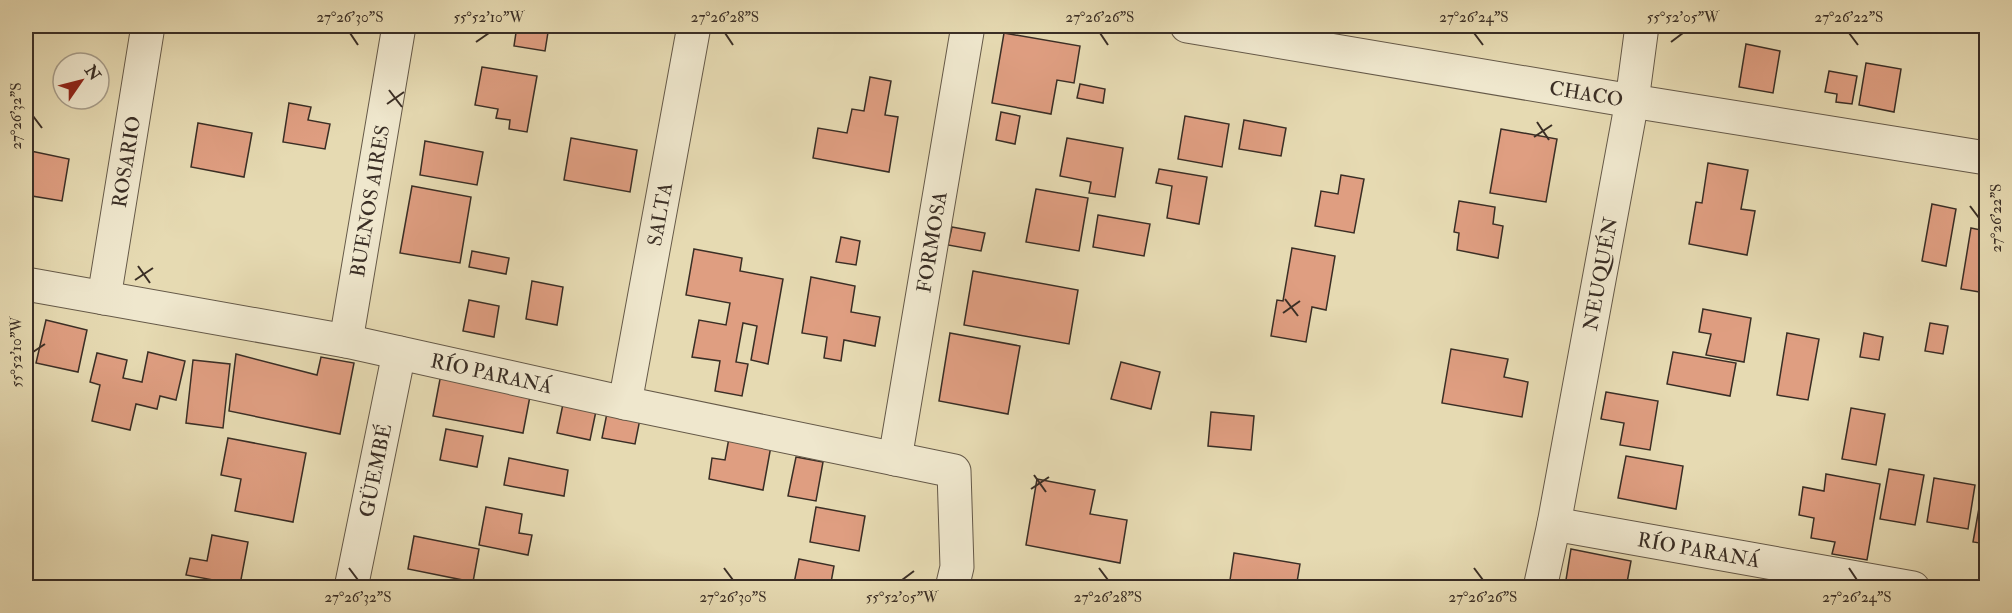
<svg xmlns="http://www.w3.org/2000/svg" width="2012" height="613" viewBox="0 0 2012 613" font-family="'IM FELL Double Pica',serif">
<style>
.building{fill:#df9e81;stroke:#3a2e25;stroke-width:1.5}
.lines{fill:none;stroke-linecap:round;stroke-linejoin:round}
.minor-casing{stroke:#655948;stroke-width:35}
.minor{stroke:#efe7cd;stroke-width:33}
.ticks{fill:none;stroke:#3a2e25;stroke-width:2}
.labels{text-anchor:middle;dominant-baseline:central;stroke-width:5;stroke-linejoin:round;paint-order:stroke}
.street-label{font-size:20px;fill:#3a2e25;stroke:#efe7cd}
.neatline{fill:none;stroke:#3a2e25;stroke-width:2}
.ticks-label{font-size:15px;text-anchor:middle;fill:#3a2e25}
</style>
<rect width="100%" height="100%" fill="#e6dab2"/>
<filter id="stains"><feTurbulence type="fractalNoise" baseFrequency=".00333" numOctaves="4"/><feColorMatrix values="0 0 0 0 .2 0 0 0 0 .09 0 0 0 0 .02 0 0 0 .5 -.17"/></filter>
<radialGradient id="worn" r=".72"><stop offset=".6" stop-color="#630" stop-opacity="0"/><stop offset="1" stop-color="#630" stop-opacity=".3"/></radialGradient>
<path class="building" d="M 517,26 L 549,26 L 545,51 L 514,46 Z
M 1723,26 L 1744,26 L 1743,31 L 1723,27 Z
M 1004,33 L 1080,46 L 1074,83 L 1057,80 L 1051,114 L 992,103 Z
M 1746,44 L 1780,51 L 1773,93 L 1739,87 Z
M 1866,63 L 1901,69 L 1894,112 L 1859,105 Z
M 482,67 L 537,76 L 527,132 L 509,129 L 510,120 L 496,118 L 498,109 L 475,105 Z
M 1829,71 L 1857,76 L 1852,104 L 1836,102 L 1837,94 L 1825,92 Z
M 870,77 L 891,81 L 885,115 L 898,117 L 889,172 L 813,158 L 818,128 L 847,133 L 852,109 L 864,111 Z
M 1080,84 L 1105,89 L 1103,103 L 1077,98 Z
M 289,103 L 311,107 L 308,120 L 330,124 L 325,149 L 283,142 Z
M 1001,112 L 1020,116 L 1015,144 L 996,140 Z
M 1185,116 L 1229,124 L 1222,167 L 1178,159 Z
M 1244,120 L 1286,128 L 1281,156 L 1239,149 Z
M 198,123 L 252,133 L 244,177 L 191,167 Z
M 1501,129 L 1557,139 L 1546,202 L 1490,193 Z
M 571,138 L 637,150 L 630,192 L 564,180 Z
M 1067,138 L 1123,148 L 1115,197 L 1089,193 L 1091,182 L 1060,176 Z
M 425,141 L 483,152 L 477,185 L 420,175 Z
M 26,150 L 69,159 L 62,201 L 26,195 Z
M 1708,163 L 1748,170 L 1741,209 L 1755,211 L 1747,255 L 1689,244 L 1696,202 L 1702,203 Z
M 1159,169 L 1207,177 L 1199,224 L 1167,218 L 1172,186 L 1156,183 Z
M 1341,175 L 1364,179 L 1354,233 L 1315,226 L 1321,191 L 1338,194 Z
M 412,186 L 471,197 L 460,263 L 400,253 Z
M 1036,189 L 1088,198 L 1079,251 L 1026,242 Z
M 1459,201 L 1495,207 L 1493,224 L 1503,226 L 1498,258 L 1457,250 L 1459,233 L 1454,232 Z
M 1932,204 L 1956,209 L 1946,266 L 1922,261 Z
M 1098,215 L 1150,224 L 1144,256 L 1093,247 Z
M 952,227 L 985,233 L 981,251 L 948,245 Z
M 1971,228 L 1986,231 L 1986,293 L 1961,289 Z
M 841,237 L 860,241 L 856,265 L 836,262 Z
M 1292,248 L 1335,256 L 1326,310 L 1312,307 L 1306,342 L 1271,336 L 1277,300 L 1283,301 Z
M 694,249 L 742,258 L 740,271 L 783,279 L 768,364 L 751,360 L 757,326 L 743,323 L 736,362 L 748,364 L 742,396 L 715,391 L 720,361 L 692,357 L 699,320 L 726,325 L 730,303 L 686,295 Z
M 472,251 L 509,258 L 506,274 L 469,267 Z
M 973,271 L 1078,290 L 1069,344 L 964,325 Z
M 811,277 L 855,286 L 851,312 L 880,317 L 875,346 L 844,340 L 841,361 L 824,358 L 827,337 L 802,333 Z
M 532,281 L 563,287 L 557,325 L 526,319 Z
M 469,300 L 499,306 L 494,337 L 463,331 Z
M 1703,309 L 1751,318 L 1744,362 L 1706,355 L 1711,334 L 1699,332 Z
M 46,320 L 87,330 L 78,372 L 36,363 Z
M 1930,323 L 1948,326 L 1943,354 L 1925,351 Z
M 950,333 L 1020,346 L 1008,414 L 939,401 Z
M 1787,333 L 1819,339 L 1808,400 L 1777,395 Z
M 1864,333 L 1883,337 L 1879,360 L 1860,357 Z
M 1451,349 L 1508,359 L 1504,377 L 1528,382 L 1522,417 L 1442,403 Z
M 148,352 L 185,361 L 176,400 L 160,396 L 157,409 L 136,404 L 130,430 L 92,421 L 100,385 L 90,382 L 97,353 L 127,360 L 123,378 L 142,382 Z
M 1673,352 L 1736,363 L 1730,396 L 1667,384 Z
M 236,354 L 317,375 L 321,357 L 354,363 L 340,434 L 229,411 Z
M 193,360 L 230,364 L 223,428 L 186,423 Z
M 1121,362 L 1160,372 L 1151,409 L 1111,399 Z
M 441,374 L 531,391 L 523,433 L 433,416 Z
M 1606,392 L 1658,401 L 1650,450 L 1620,445 L 1624,423 L 1601,419 Z
M 563,404 L 596,411 L 590,440 L 557,433 Z
M 608,408 L 641,414 L 635,444 L 602,438 Z
M 1851,408 L 1885,414 L 1876,465 L 1842,459 Z
M 1211,412 L 1254,416 L 1251,450 L 1208,446 Z
M 446,429 L 483,436 L 477,467 L 440,460 Z
M 228,438 L 306,453 L 293,522 L 235,511 L 241,479 L 221,475 Z
M 729,438 L 771,446 L 763,490 L 709,479 L 712,458 L 725,460 Z
M 1626,456 L 1683,466 L 1676,509 L 1618,498 Z
M 796,457 L 823,462 L 816,501 L 788,496 Z
M 509,458 L 568,470 L 564,496 L 504,485 Z
M 1889,469 L 1924,475 L 1915,525 L 1880,519 Z
M 1826,474 L 1880,484 L 1867,560 L 1832,554 L 1835,542 L 1811,538 L 1814,518 L 1799,515 L 1803,487 L 1824,491 Z
M 1934,478 L 1975,485 L 1968,529 L 1927,522 Z
M 1037,479 L 1095,490 L 1090,514 L 1127,520 L 1120,563 L 1026,545 Z
M 486,507 L 522,514 L 519,533 L 532,535 L 528,555 L 479,545 Z
M 816,507 L 865,516 L 859,551 L 810,542 Z
M 1979,508 L 1986,509 L 1986,544 L 1973,542 Z
M 212,535 L 248,542 L 240,585 L 186,575 L 190,558 L 207,561 Z
M 414,536 L 479,549 L 473,582 L 408,569 Z
M 1571,549 L 1631,561 L 1626,588 L 1605,588 L 1566,580 Z
M 1234,553 L 1300,564 L 1296,588 L 1229,587 Z
M 799,559 L 834,566 L 830,588 L 793,588 Z"/>
<g class="lines">
<defs>
<g id="minor">
<path id="s1" d="M 1187,26 L 1632,101 L 1986,158"/>
<path id="s2" d="M 26,284 L 346,341 L 625,403 L 954,471 L 957,567 L 952,588"/>
<path id="s3" d="M 104,298 L 148,26"/>
<path id="s4" d="M 346,341 L 399,26"/>
<path id="s5" d="M 625,403 L 694,26"/>
<path id="s6" d="M 895,459 L 968,26"/>
<path id="s7" d="M 1554,524 L 1913,588"/>
<path id="s8" d="M 351,588 L 399,353"/>
<path id="s9" d="M 1540,588 L 1554,524 L 1632,101 L 1642,26"/>
</g>
</defs>
<use href="#minor" class="minor-casing"/>
<use href="#minor" class="minor"/>
</g>
<path class="ticks" d="M 350,33 L 358,45M 725,33 L 733,45M 1100,33 L 1108,45M 1474,33 L 1483,45M 1849,33 L 1858,45M 476,42 L 489,33M 1671,42 L 1683,33M 389,90 L 402,107M 387,104 L 404,92M 33,116 L 42,128M 1537,122 L 1549,140M 1534,137 L 1552,125M 1970,206 L 1979,218M 138,266 L 150,283M 135,280 L 153,268M 1285,299 L 1298,316M 1283,313 L 1300,301M 33,352 L 45,344M 1034,475 L 1046,492M 1031,489 L 1049,477M 349,568 L 358,580M 724,568 L 733,580M 1099,568 L 1108,580M 1474,568 L 1483,580M 1849,568 L 1857,580M 902,580 L 914,571"/>
<g class="labels">
<g class="street-label">
<text stroke="none"><textPath href="#s1" startOffset="405">CHACO</textPath></text>
<text stroke="none"><textPath href="#s3" startOffset="138">ROSARIO</textPath></text>
<text stroke="none"><textPath href="#s4" startOffset="142">BUENOS AIRES</textPath></text>
<text stroke="none"><textPath href="#s5" startOffset="192">SALTA</textPath></text>
<text stroke="none"><textPath href="#s6" startOffset="220">FORMOSA</textPath></text>
<text stroke="none"><textPath href="#s9" startOffset="320">NEUQUÉN</textPath></text>
<text stroke="none"><textPath href="#s2" startOffset="474">RÍO PARANÁ</textPath></text>
<text stroke="none"><textPath href="#s8" startOffset="120">GÜEMBÉ</textPath></text>
<text stroke="none"><textPath href="#s7" startOffset="147">RÍO PARANÁ</textPath></text>
</g>
</g>
<rect width="2012" height="613" fill="none" stroke="#e6dab2" stroke-width="66"/>
<g transform="translate(81 81) rotate(55)"><circle r="28" fill="#efe7cd" stroke="#a79d8a" stroke-width="1.5"/>
<path d="M0-4.5L10 22L0 15L-10 22Z" fill="#8f2418"/>
<text y="-9" font-size="16" font-weight="bold" text-anchor="middle" fill="#3a2e25">N</text>
</g>
<rect x="33" y="33" width="1946" height="547" class="neatline"/>
<g class="ticks-label">
<text x="350" y="22">27°26'30"S</text>
<text x="489" y="22">55°52'10"W</text>
<text x="725" y="22">27°26'28"S</text>
<text x="1100" y="22">27°26'26"S</text>
<text x="1474" y="22">27°26'24"S</text>
<text x="1683" y="22">55°52'05"W</text>
<text x="1849" y="22">27°26'22"S</text>
<text transform="translate(16 116) rotate(-90)" y="5">27°26'32"S</text>
<text transform="translate(1996 218) rotate(-90)" y="5">27°26'22"S</text>
<text transform="translate(16 352) rotate(-90)" y="5">55°52'10"W</text>
<text x="358" y="602">27°26'32"S</text>
<text x="733" y="602">27°26'30"S</text>
<text x="902" y="602">55°52'05"W</text>
<text x="1108" y="602">27°26'28"S</text>
<text x="1483" y="602">27°26'26"S</text>
<text x="1857" y="602">27°26'24"S</text>
</g>
<rect width="100%" height="100%" filter="url(#stains)"/>
<rect width="100%" height="100%" fill="url(#worn)"/>
</svg>
